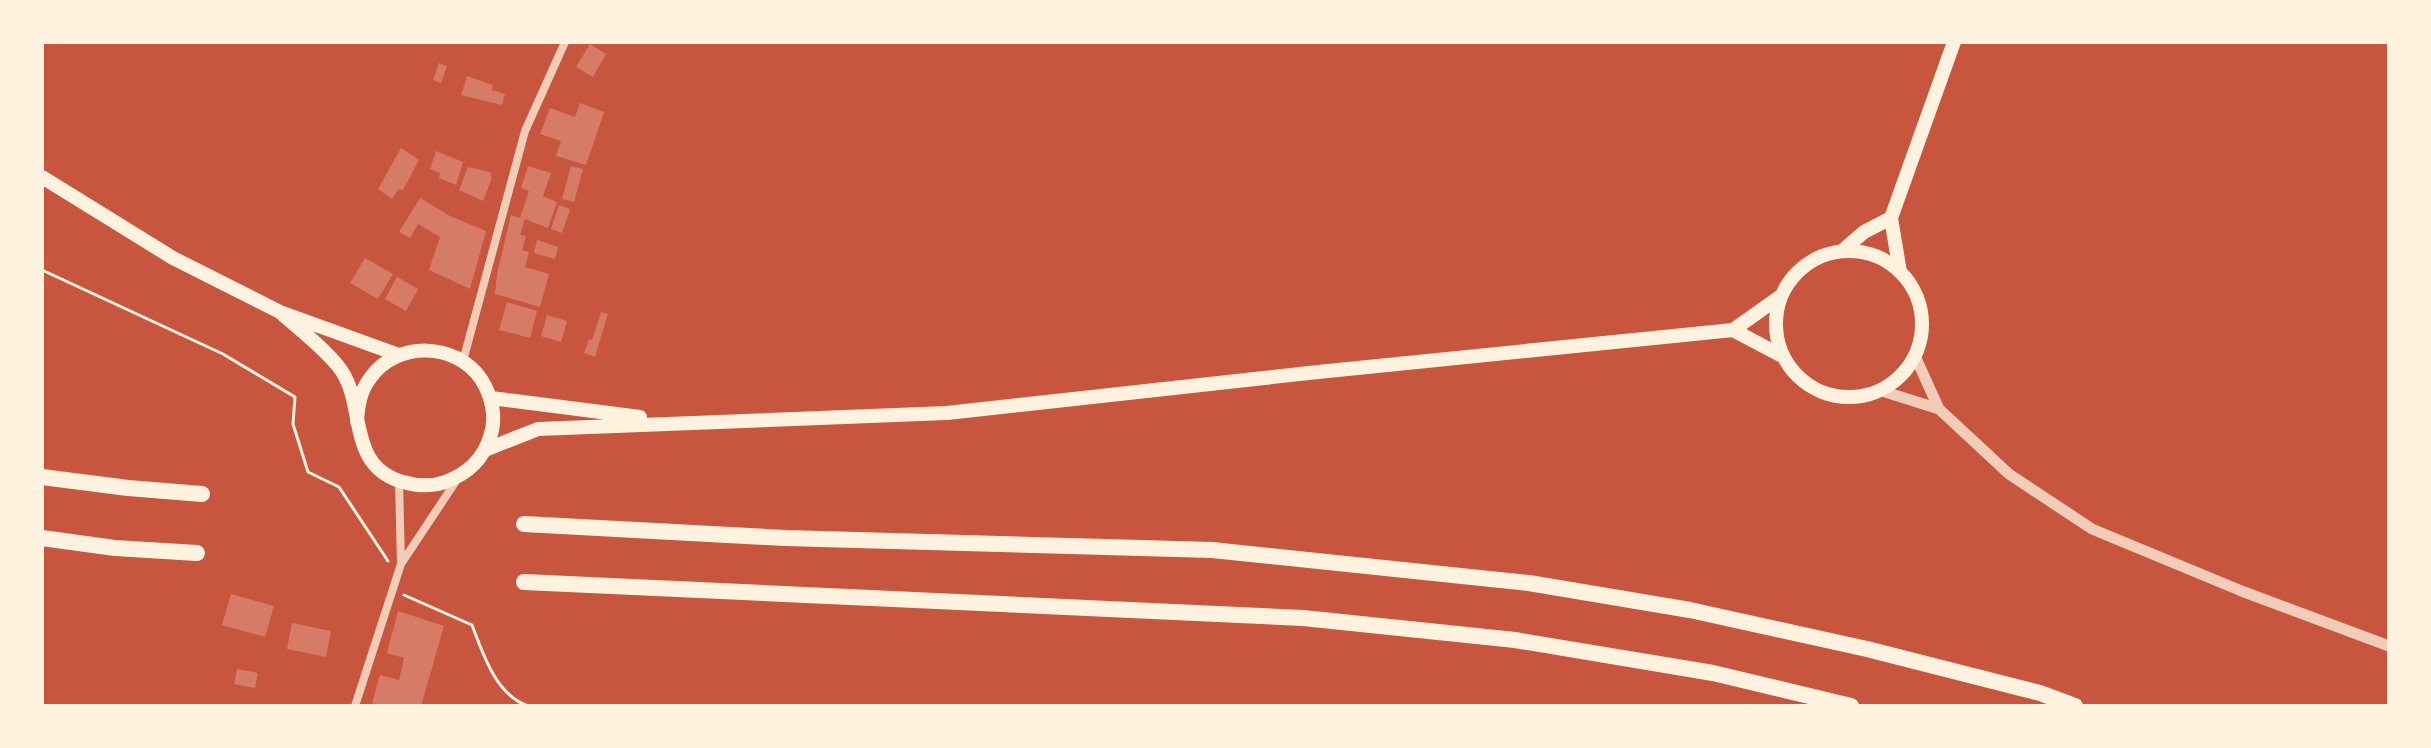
<svg xmlns="http://www.w3.org/2000/svg" width="2431" height="748" viewBox="0 0 2431 748" font-family="Roboto,sans-serif">
<style>
.building{fill:#d67c66}
.lines{fill:none;stroke-linecap:round;stroke-linejoin:round}
.path{stroke:#fff3e0;stroke-width:3}
.minor{stroke:#f1ccb7;stroke-width:8}
.tertiary{stroke:#f1ccb7;stroke-width:11}
.primary{stroke:#fff3e0;stroke-width:14}
.motorway{stroke:#fff3e0;stroke-width:16}
</style>
<rect width="100%" height="100%" fill="#c8553d"/>
<path class="building" d="M 590,44 L 606,54 L 593,77 L 576,67 Z
M 439,63 L 447,66 L 441,83 L 433,80 Z
M 467,76 L 493,85 L 492,90 L 505,94 L 502,105 L 461,95 Z
M 580,103 L 604,112 L 586,165 L 556,156 L 561,141 L 540,134 L 550,108 L 575,117 Z
M 401,148 L 419,160 L 403,190 L 399,189 L 392,199 L 378,189 Z
M 436,151 L 463,162 L 456,185 L 439,178 L 440,173 L 430,169 Z
M 528,166 L 551,173 L 543,196 L 557,202 L 548,228 L 525,219 L 520,235 L 526,236 L 522,250 L 529,252 L 525,267 L 549,274 L 540,307 L 495,294 L 497,274 L 511,215 L 520,218 L 529,191 L 521,188 Z
M 571,166 L 583,169 L 574,202 L 562,199 Z
M 468,167 L 490,172 L 492,178 L 483,201 L 459,190 Z
M 420,198 L 450,216 L 486,231 L 470,289 L 429,270 L 440,237 L 418,224 L 410,238 L 399,232 Z
M 559,205 L 570,209 L 562,233 L 551,229 Z
M 537,240 L 558,247 L 555,259 L 534,253 Z
M 365,258 L 393,274 L 378,299 L 350,283 Z
M 397,277 L 418,289 L 406,311 L 385,299 Z
M 507,302 L 537,311 L 530,338 L 499,330 Z
M 601,312 L 608,314 L 595,357 L 584,353 L 589,339 L 592,340 Z
M 547,315 L 567,321 L 561,342 L 541,336 Z
M 231,594 L 274,606 L 265,637 L 222,625 Z
M 398,611 L 444,626 L 421,706 L 374,706 L 375,704 L 372,703 L 380,675 L 399,680 L 404,658 L 387,653 Z
M 292,623 L 331,631 L 326,657 L 287,649 Z
M 237,669 L 258,673 L 255,688 L 234,684 Z"/>
<g class="lines">
<path class="path" d="M 42,270 L 223,354 L 295,397 L 293,424 L 308,472 L 339,487 L 388,561
M 404,595 L 472,625 C 483,654 496,695 528,706"/>
<path class="minor" d="M 463,361 L 525,131 L 565,42
M 399,481 L 401,564
M 355,706 L 401,564 L 458,478"/>
<path class="tertiary" d="M 1915,356 L 1939,409 L 2009,474 L 2092,529 L 2244,592 L 2389,646
M 1879,390 L 1939,409"/>
<path class="primary" d="M 42,177 L 173,258 L 280,312 L 399,355
M 1891,218 L 1954,42
M 1891,218 L 1900,272
M 1842,251 L 1864,232 L 1891,218
M1776 324a73 73 0 1 1 146 0a73 73 0 1 1-146 0Z
M 280,312 C 299,329 322,346 338,366 C 368,402 344,465 403,482 C 417,486 431,487 445,482 C 467,474 483,460 490,437 C 497,418 492,396 481,379 C 456,342 397,341 371,377 C 360,391 358,405 357,422
M 1733,330 L 1784,357
M 491,398 L 640,417
M 485,450 L 538,429 L 947,413 L 1318,372 L 1733,330 L 1781,296"/>
<path class="motorway" d="M 42,477 L 128,488 L 202,494
M 524,524 L 785,538 L 1212,550 L 1529,583 L 1690,610 L 1867,649 L 2040,693 L 2075,706
M 42,538 L 115,548 L 197,553
M 524,582 L 1303,618 L 1515,640 L 1713,673 L 1851,706"/>
</g>
<rect width="2431" height="748" fill="none" stroke="#fff3e0" stroke-width="88"/>
</svg>
